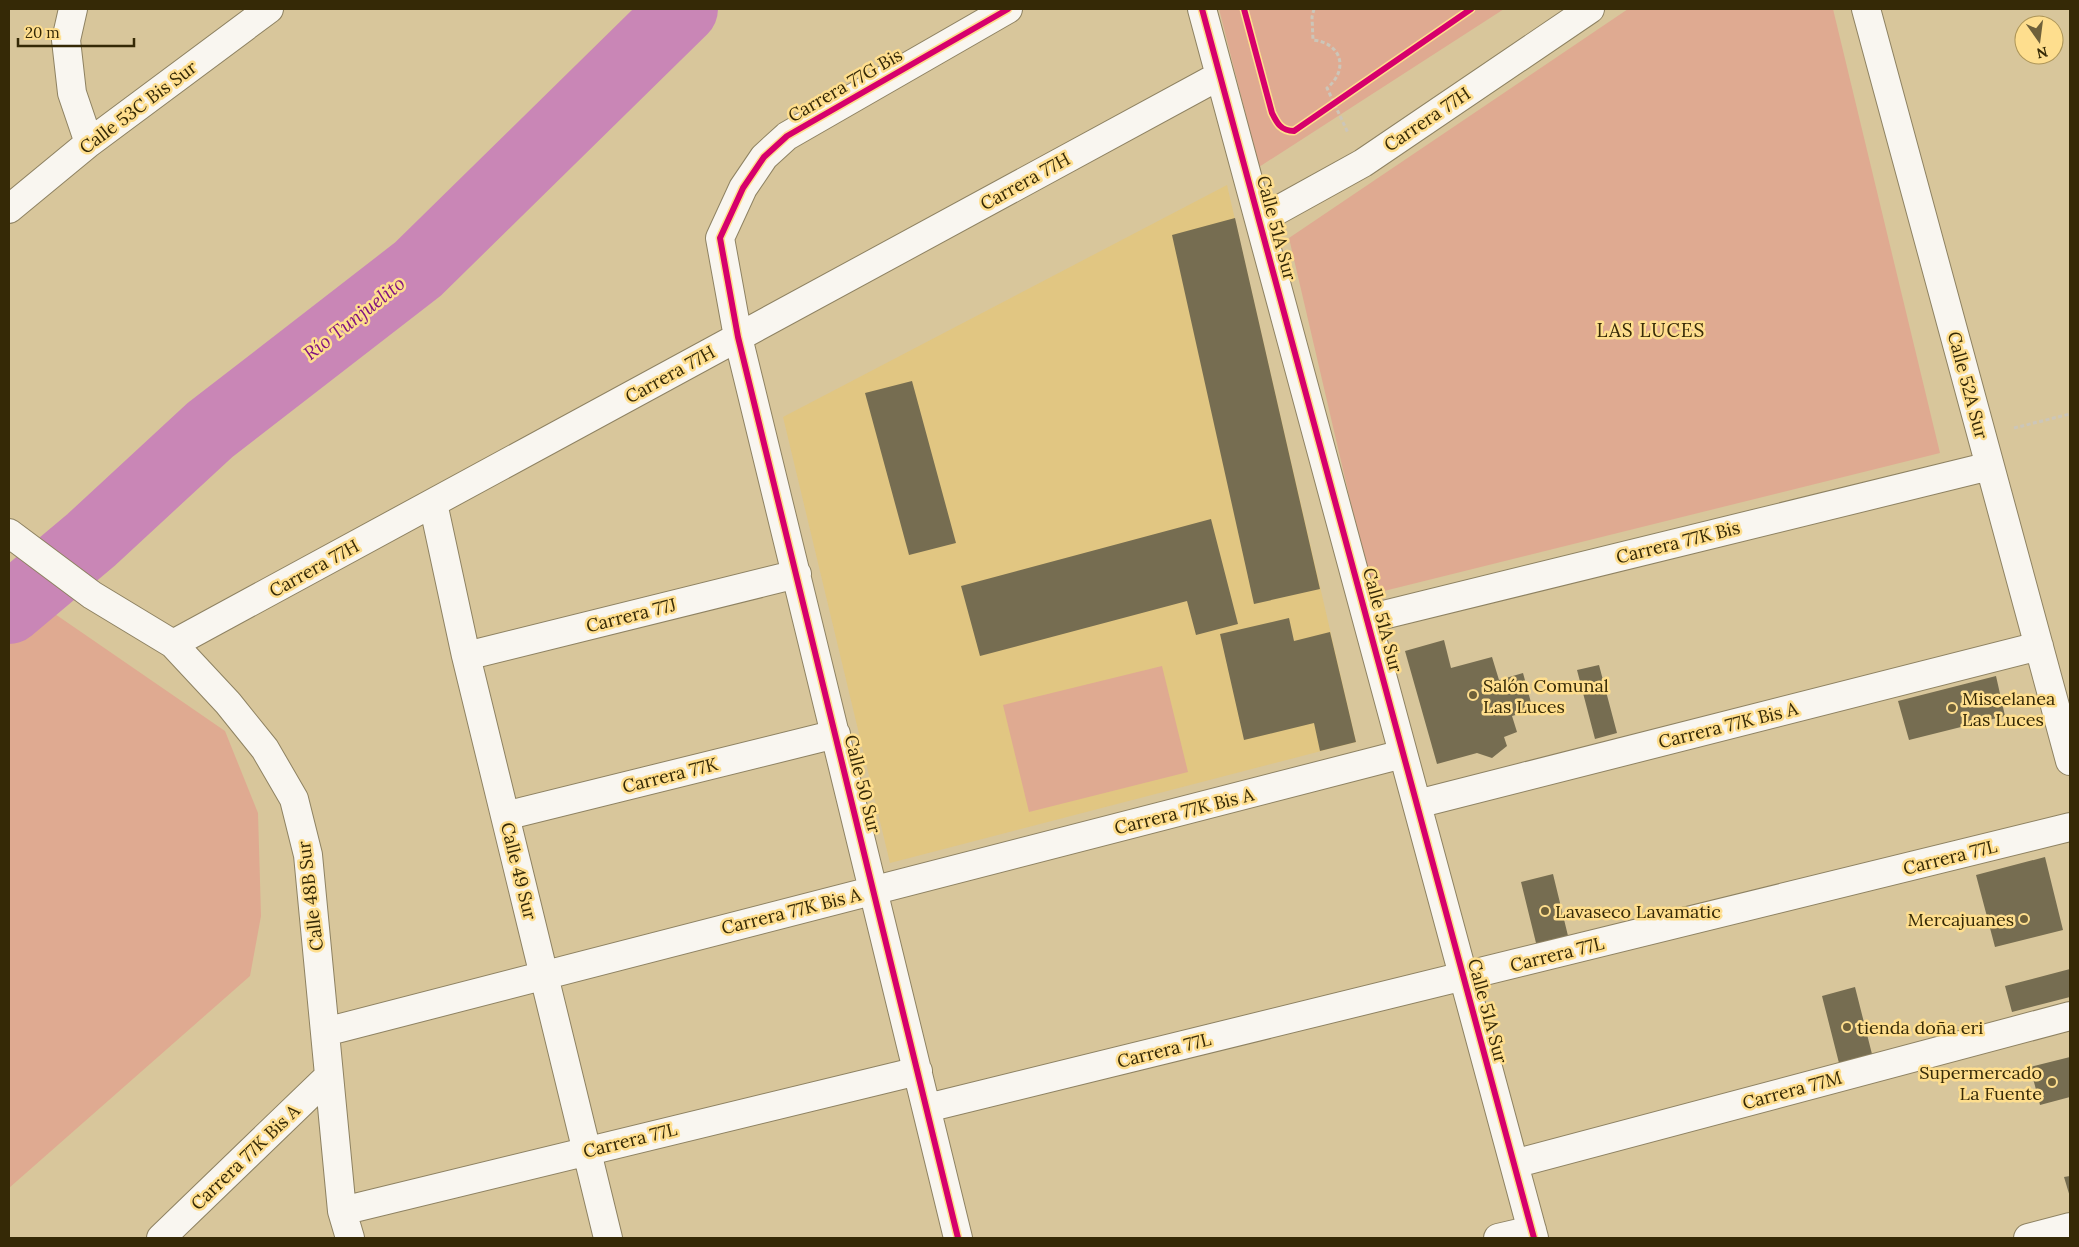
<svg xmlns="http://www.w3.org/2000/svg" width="2079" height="1247" viewBox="0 0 2079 1247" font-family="Lora,serif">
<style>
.built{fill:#e1c682}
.green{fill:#dfaa91}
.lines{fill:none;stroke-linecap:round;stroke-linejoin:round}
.river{stroke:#c986b6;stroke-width:70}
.building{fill:#766d51}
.minor-casing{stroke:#8e8262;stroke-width:30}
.path{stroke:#ccc6b9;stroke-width:3;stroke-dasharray:4 2.5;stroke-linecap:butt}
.minor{stroke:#f9f6f0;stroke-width:28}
.cycleway-casing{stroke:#fede8e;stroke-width:9}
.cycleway{stroke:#d6006c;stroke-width:6}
.poi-dot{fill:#6e603a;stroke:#fede8e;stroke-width:2}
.labels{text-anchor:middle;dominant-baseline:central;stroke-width:5;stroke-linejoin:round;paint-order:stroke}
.street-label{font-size:18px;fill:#352906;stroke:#fede8e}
.poi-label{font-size:18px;fill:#352906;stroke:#fede8e;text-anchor:start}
.water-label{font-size:19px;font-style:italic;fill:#811281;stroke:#fede8e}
.neighbourhood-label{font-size:19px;letter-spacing:1px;fill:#352906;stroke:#fede8e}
</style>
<rect width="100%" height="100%" fill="#d8c69b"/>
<path class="built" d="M 1227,185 L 1356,742 L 890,863 L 783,417 Z"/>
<path class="green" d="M 1219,9 L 1504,9 L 1259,167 Z
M 1628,9 L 1833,9 L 1940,453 L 1372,594 L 1289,238 Z
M 9,578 L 39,603 L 225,731 L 258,813 L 261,916 L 250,976 L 9,1188 Z
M 1162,666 L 1188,772 L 1029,812 L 1003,705 Z"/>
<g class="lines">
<path class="river" d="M 9,609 L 91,540 L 210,430 L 418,269 L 683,9"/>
</g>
<path class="building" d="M 1235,218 L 1320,589 L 1254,604 L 1172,235 Z
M 912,381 L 956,543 L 909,555 L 865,393 Z
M 1211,519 L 1238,624 L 1196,635 L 1187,601 L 980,656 L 961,586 Z
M 1289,618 L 1294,641 L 1330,632 L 1356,742 L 1320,751 L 1314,723 L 1244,740 L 1220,634 Z
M 1444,640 L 1451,668 L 1492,657 L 1499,680 L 1523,673 L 1533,710 L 1512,716 L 1517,732 L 1504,737 L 1507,746 L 1492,758 L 1477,753 L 1437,764 L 1405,651 Z
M 1599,665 L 1617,733 L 1595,739 L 1577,670 Z
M 1996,676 L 2005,716 L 1909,740 L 1898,701 Z
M 2045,857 L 2063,930 L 1995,947 L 1976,875 Z
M 1553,874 L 1569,940 L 1537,947 L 1521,882 Z
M 2070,969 L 2070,997 L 2012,1012 L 2005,986 Z
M 1855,987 L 1873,1058 L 1840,1067 L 1822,996 Z
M 2070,1057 L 2070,1097 L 2040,1105 L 2030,1067 Z
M 2070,1176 L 2070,1197 L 2064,1177 Z"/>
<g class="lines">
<defs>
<path id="minor" d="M 73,9 L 66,40 L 72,93 L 89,143
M 1202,9 L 1534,1238
M 1866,9 L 2070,761
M 9,209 L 89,143 L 269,9
M 1260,220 L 1363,163 L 1590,9
M 433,503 L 466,656 L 608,1238
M 9,533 L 92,595 L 173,644 L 228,703 L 265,749 L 294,799 L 308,855 L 342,1211 L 350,1238
M 1367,619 L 1990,466
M 173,644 L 1219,76
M 466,656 L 797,574
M 1417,804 L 2039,646
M 505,816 L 836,734
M 325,1032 L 1403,754
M 927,1108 L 2070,827
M 1514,1164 L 2070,1016
M 342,1211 L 918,1071
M 161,1238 L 329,1076
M 958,1238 L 738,337 L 720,238 L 743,188 L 764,157 L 787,136 L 1008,9
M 1498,1238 L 1532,1230
M 2028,1238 L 2070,1227"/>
</defs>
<use href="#minor" class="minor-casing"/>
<path class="path" d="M 1314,9 L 1312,17 L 1313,40 C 1342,43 1349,70 1327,88 L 1348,133
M 2014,428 L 2070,414"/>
<use href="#minor" class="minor"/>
<defs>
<path id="cycleway" d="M 1202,9 L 1534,1238
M 1244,9 L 1272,113 C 1277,123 1281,131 1294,131 L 1471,9
M 958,1238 L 738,337 L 720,238 L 743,188 L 764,157 L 787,136 L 1008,9"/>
</defs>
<use href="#cycleway" class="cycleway-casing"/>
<use href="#cycleway" class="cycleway"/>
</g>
<g class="poi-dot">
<circle cx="1473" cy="695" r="5"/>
<circle cx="1952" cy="708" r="5"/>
<circle cx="1545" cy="911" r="5"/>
<circle cx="2024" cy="919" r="5"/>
<circle cx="1847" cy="1027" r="5"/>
<circle cx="2052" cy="1082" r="5"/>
</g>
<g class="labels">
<g class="street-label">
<text transform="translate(845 85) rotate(-30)">Carrera 77G Bis</text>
<text transform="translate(138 107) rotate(-37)">Calle 53C Bis Sur</text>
<text transform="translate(1427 119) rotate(-34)">Carrera 77H</text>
<text transform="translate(1025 181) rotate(-29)">Carrera 77H</text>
<text transform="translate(1277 228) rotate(75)">Calle 51A Sur</text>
<text transform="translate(670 374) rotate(-29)">Carrera 77H</text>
<text transform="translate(1968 385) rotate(75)">Calle 52A Sur</text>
<text transform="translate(1678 542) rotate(-14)">Carrera 77K Bis</text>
<text transform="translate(314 568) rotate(-29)">Carrera 77H</text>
<text transform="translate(631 615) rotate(-14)">Carrera 77J</text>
<text transform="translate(1383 620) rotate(75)">Calle 51A Sur</text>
<text transform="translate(1728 725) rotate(-14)">Carrera 77K Bis A</text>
<text transform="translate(670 775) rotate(-14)">Carrera 77K</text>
<text transform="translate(863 784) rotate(76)">Calle 50 Sur</text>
<text transform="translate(1184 811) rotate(-14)">Carrera 77K Bis A</text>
<text transform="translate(1950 857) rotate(-14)">Carrera 77L</text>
<text transform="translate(519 871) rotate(76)">Calle 49 Sur</text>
<text transform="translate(310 896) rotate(-97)">Calle 48B Sur</text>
<text transform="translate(791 911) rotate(-14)">Carrera 77K Bis A</text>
<text transform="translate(1557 954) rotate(-14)">Carrera 77L</text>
<text transform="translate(1488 1011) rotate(75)">Calle 51A Sur</text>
<text transform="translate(1164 1050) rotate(-14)">Carrera 77L</text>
<text transform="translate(1792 1090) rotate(-15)">Carrera 77M</text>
<text transform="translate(630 1140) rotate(-14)">Carrera 77L</text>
<text transform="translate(245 1157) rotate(-44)">Carrera 77K Bis A</text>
</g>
<g class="poi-label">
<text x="1483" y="685">Salón Comunal<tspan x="1483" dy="21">Las Luces</tspan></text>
<text x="1962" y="698">Miscelanea<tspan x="1962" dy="21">Las Luces</tspan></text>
<text x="1555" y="911">Lavaseco Lavamatic</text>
<text x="2014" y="919" text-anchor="end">Mercajuanes</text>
<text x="1857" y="1027">tienda doña eri</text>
<text x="2042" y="1072" text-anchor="end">Supermercado<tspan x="2042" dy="21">La Fuente</tspan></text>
</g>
<g class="water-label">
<text transform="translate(354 318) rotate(-38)">Río Tunjuelito</text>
</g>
<g class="neighbourhood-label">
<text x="1651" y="330">LAS LUCES</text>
</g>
</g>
<rect width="2079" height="1247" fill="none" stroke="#352906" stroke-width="20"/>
<g transform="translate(2039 40) rotate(166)"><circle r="24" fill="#fede8e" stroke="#ae9658"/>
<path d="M0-4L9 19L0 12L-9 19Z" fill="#6e603a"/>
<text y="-8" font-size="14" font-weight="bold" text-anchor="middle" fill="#352906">N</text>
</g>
<path d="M18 38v8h116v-8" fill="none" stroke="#352906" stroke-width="2.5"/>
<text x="25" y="38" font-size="15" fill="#352906" stroke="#fede8e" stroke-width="4" paint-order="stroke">20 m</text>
</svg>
